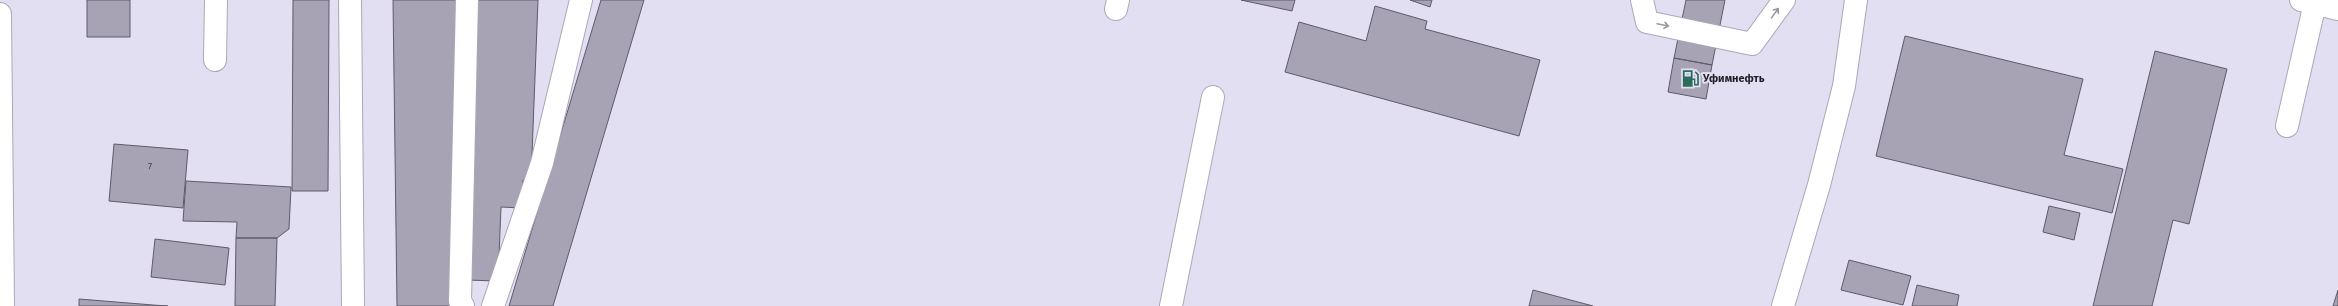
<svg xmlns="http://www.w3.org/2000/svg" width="2338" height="306" viewBox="0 0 2338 306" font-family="'Fira Sans',sans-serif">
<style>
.building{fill:#a7a3b4;stroke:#5e5a6a}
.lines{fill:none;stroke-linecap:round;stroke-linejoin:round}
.minor-casing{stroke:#aba7b8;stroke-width:24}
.major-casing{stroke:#aba7b8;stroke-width:24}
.minor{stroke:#fff;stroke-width:22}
.major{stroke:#fff;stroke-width:22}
.oneway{stroke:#9b9a9d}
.labels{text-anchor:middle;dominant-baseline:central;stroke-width:4;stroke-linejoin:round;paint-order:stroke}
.number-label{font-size:9px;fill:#423f49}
.poi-label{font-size:11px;font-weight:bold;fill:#201e25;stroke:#e3dff2;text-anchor:start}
</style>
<rect width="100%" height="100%" fill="#e3dff2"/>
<path class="building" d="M 87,0 L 130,0 L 130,37 L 87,37 Z
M 293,0 L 329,0 L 328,191 L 292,191 Z
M 393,0 L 457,0 L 453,306 L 397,306 Z
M 477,0 L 538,0 L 531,180 L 523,180 L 522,208 L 501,207 L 498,281 L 466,280 Z
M 601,0 L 644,0 L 553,306 L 509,306 Z
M 1241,0 L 1295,0 L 1292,11 Z
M 1410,0 L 1432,0 L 1430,7 Z
M 1686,0 L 1725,0 L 1712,65 L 1674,58 Z
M 1375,6 L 1427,21 L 1425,29 L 1540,60 L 1519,136 L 1285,72 L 1299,22 L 1366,41 Z
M 1905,36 L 2083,79 L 2064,155 L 2123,169 L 2112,213 L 1876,156 Z
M 2155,51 L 2227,69 L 2189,224 L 2173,220 L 2152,306 L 2093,306 Z
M 1674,58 L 1712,65 L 1706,99 L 1668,92 Z
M 114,144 L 188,150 L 183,208 L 109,201 Z
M 186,181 L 291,187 L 289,229 L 277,238 L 236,238 L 237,222 L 183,221 Z
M 2049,206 L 2080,213 L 2074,240 L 2043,232 Z
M 236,238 L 277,238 L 275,306 L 235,306 Z
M 155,239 L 229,248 L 225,285 L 151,277 Z
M 1849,260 L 1911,276 L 1903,305 L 1841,290 Z
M 1917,285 L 1959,295 L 1957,306 L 1912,306 Z
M 1533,290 L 1593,306 L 1529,306 Z
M 2338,290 L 2338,306 L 2333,306 Z
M 79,299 L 153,305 L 168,306 L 79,306 Z"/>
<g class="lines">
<defs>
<path id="minor" d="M 350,0 L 353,306
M 1642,0 L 1647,22 L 1752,44 L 1784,0
M 1116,9 L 1118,0
M 0,14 L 3,306
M 215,60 L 216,0
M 2287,126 L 2315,3
M 463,306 L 460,301 L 467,0
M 493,306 L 542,163 L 581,0
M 1171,306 L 1213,97
M 1783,306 L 1819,185 L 1844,86 L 1856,0"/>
<path id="major" d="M 2301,0 L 2338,9"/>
</defs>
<use href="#minor" class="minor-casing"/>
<use href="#major" class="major-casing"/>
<use href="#minor" class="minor"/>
<use href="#major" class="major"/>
</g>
<defs><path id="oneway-shaft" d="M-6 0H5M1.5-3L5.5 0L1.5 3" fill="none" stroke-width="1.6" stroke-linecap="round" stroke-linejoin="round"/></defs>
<g class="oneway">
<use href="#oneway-shaft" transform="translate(1775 13) rotate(-54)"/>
<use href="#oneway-shaft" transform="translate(1663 25) rotate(12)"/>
</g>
<defs>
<symbol id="fuel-bare" viewBox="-9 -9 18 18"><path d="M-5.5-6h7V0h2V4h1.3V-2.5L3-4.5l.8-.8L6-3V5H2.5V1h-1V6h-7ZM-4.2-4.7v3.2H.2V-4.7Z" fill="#2c6c5b" stroke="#e3dff2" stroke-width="2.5" paint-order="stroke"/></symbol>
</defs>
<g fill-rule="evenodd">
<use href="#fuel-bare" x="1678" y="66" width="25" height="25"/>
</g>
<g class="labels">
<g class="number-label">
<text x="150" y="166">7</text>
</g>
<g class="poi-label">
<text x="1703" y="78">Уфимнефть</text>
</g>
</g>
</svg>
